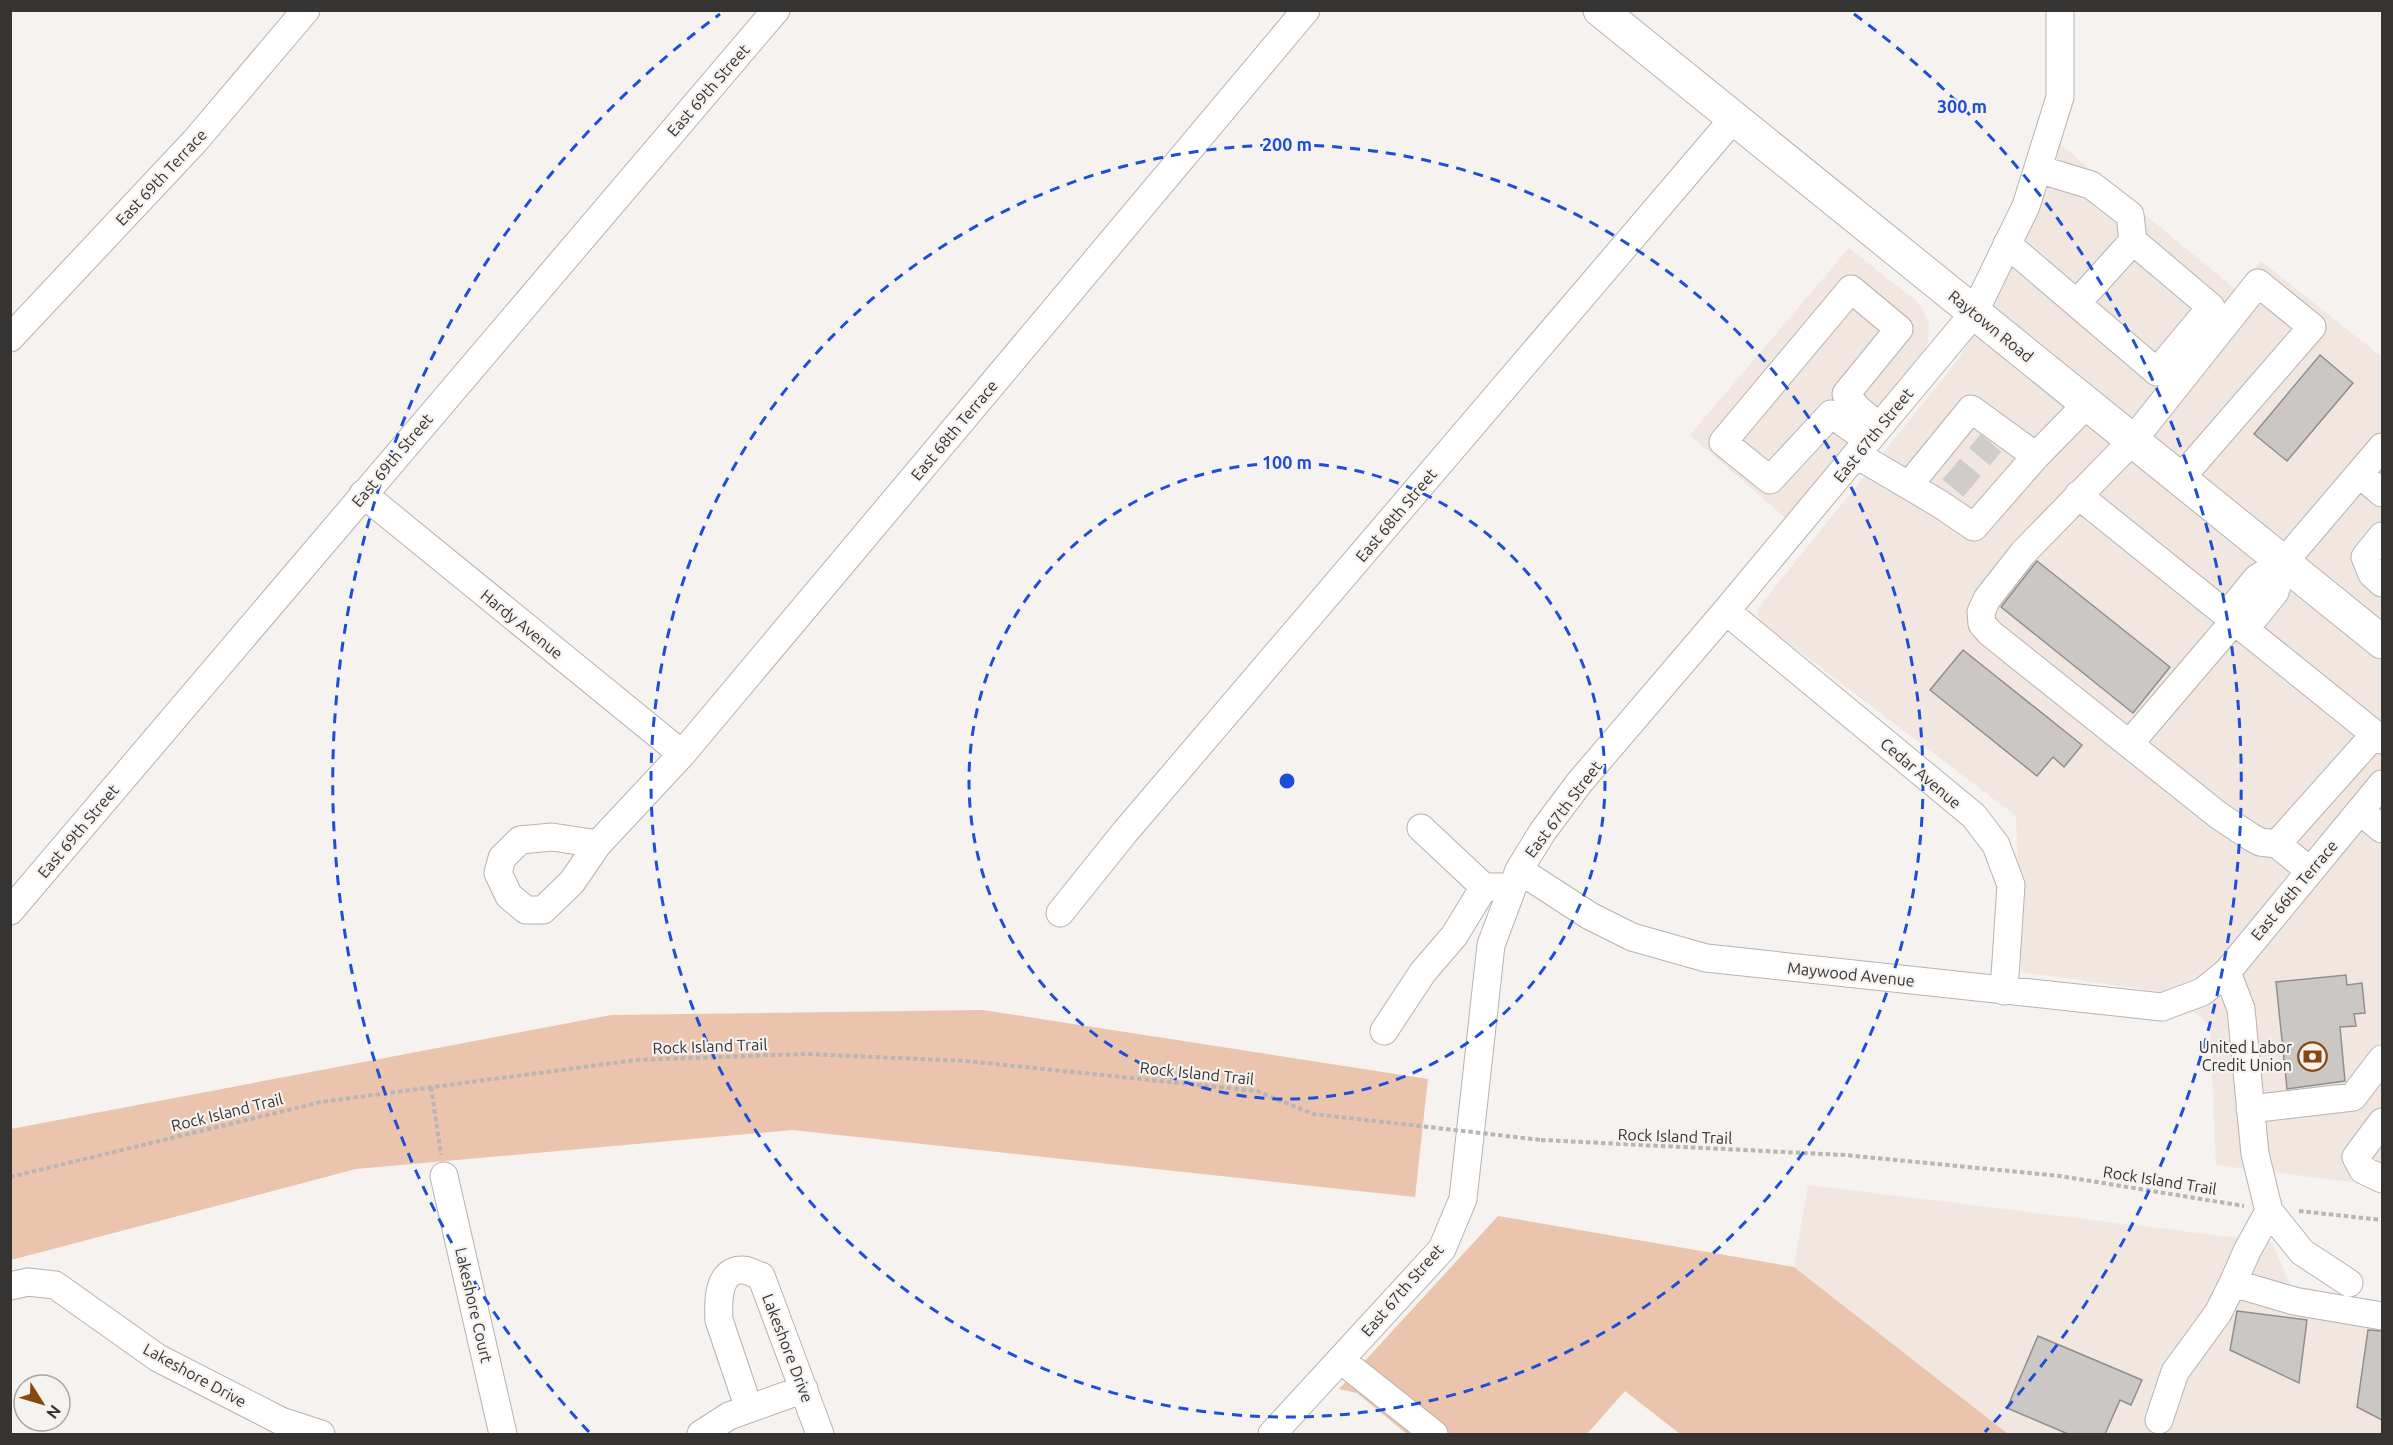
<svg xmlns="http://www.w3.org/2000/svg" width="2393" height="1445" viewBox="0 0 2393 1445" font-family="Ubuntu,sans-serif">
<style>
.built{fill:#f1e6e0}
.green{fill:#eac4ac}
.building{fill:#cac7c5;stroke:#918e8c;stroke-width:1.5}
.lines{fill:none;stroke-linecap:round;stroke-linejoin:round}
.minor-tunnel{stroke:#cfccca;stroke-width:27;stroke-dasharray:27 14;stroke-linecap:butt}
.minor-casing{stroke:#b6b3b1;stroke-width:29}
.major-casing{stroke:#b6b3b1;stroke-width:35}
.path{stroke:#b8b5b4;stroke-width:4;stroke-dasharray:4.5 3;stroke-linecap:butt}
.minor{stroke:#fff;stroke-width:27}
.major{stroke:#fff;stroke-width:33}
.path-bridge{stroke:#b8b5b4;stroke-width:4;stroke-dasharray:4.5 3;stroke-linecap:butt}
.ring{fill:none;stroke:#1d4ed8;stroke-width:3;stroke-dasharray:10 8}
.labels{text-anchor:middle;dominant-baseline:central;stroke-width:4.5;stroke-linejoin:round;paint-order:stroke}
.street-label{font-size:16px;fill:#353433;stroke:#f5f2f0}
.poi-label{font-size:16px;fill:#353433;stroke:#f5f2f0;text-anchor:end}
.centre{fill:#1d4ed8;stroke:#f5f2f0;stroke-width:3}
.ring-label{font-size:18px;text-anchor:middle;font-weight:bold;fill:#1d4ed8;stroke:#f5f2f0;stroke-width:4.5;stroke-linejoin:round;paint-order:stroke}
</style>
<rect width="100%" height="100%" fill="#f5f2f0"/>
<path class="built" d="M 2060,144 L 2236,290 L 2261,261 L 2382,357 L 2382,1186 L 2216,1165 L 2210,1025 L 2170,993 L 2021,972 L 2016,816 L 1761,622 L 1758,615 L 1759,607 L 1957,361 L 2003,287 Z
M 1849,248 L 1920,304 L 1929,323 L 1928,342 L 1923,351 L 1788,520 L 1690,435 Z
M 1808,1185 L 2272,1242 L 2300,1309 L 2382,1315 L 2382,1434 L 2008,1434 L 1794,1267 Z"/>
<path class="green" d="M 983,1010 L 1428,1079 L 1415,1197 L 792,1130 L 356,1169 L 11,1260 L 11,1129 L 611,1015 Z
M 1498,1216 L 1794,1267 L 2008,1434 L 1680,1434 L 1625,1391 L 1587,1434 L 1407,1434 L 1357,1393 L 1339,1389 Z"/>
<path class="building" d="M 2320,355 L 2353,383 L 2287,461 L 2254,434 Z
M 2037,561 L 2170,667 L 2133,713 L 2001,607 Z
M 1963,650 L 2082,745 L 2064,767 L 2053,757 L 2037,776 L 1930,690 Z
M 2346,975 L 2347,985 L 2362,983 L 2365,1013 L 2354,1014 L 2356,1026 L 2340,1027 L 2345,1081 L 2287,1089 L 2276,982 Z
M 2237,1311 L 2307,1320 L 2299,1383 L 2230,1350 Z
M 2368,1330 L 2382,1331 L 2382,1420 L 2357,1407 Z
M 2038,1336 L 2142,1380 L 2131,1405 L 2120,1400 L 2105,1434 L 2068,1434 L 2007,1408 Z"/>
<g class="lines">
<path class="minor-tunnel" d="M 1953,488 L 1991,443"/>
<defs>
<path id="minor" d="M 2007,244 L 2157,372 L 2211,307 L 2133,241 L 2130,215 L 2091,185 L 2038,169
M 2077,303 L 2133,241
M 10,338 L 195,141 L 306,10
M 1868,440 L 1831,414 L 1770,480 L 1723,442 L 1851,289 L 1899,329 L 1846,394 L 1857,408 L 1879,427
M 1857,455 L 1940,504 L 1974,527 L 2036,456 L 2087,404
M 2360,474 L 2382,493
M 2180,479 L 2312,327 L 2258,283 L 2133,440 L 2023,553 L 1987,599 L 1981,612 L 1982,624 L 1990,633 L 2218,815 L 2251,837 L 2260,842 L 2277,844 L 2310,871
M 1909,485 L 1971,409 L 2036,456
M 363,494 L 682,754
M 2078,495 L 2382,740
M 2382,536 L 2365,557 L 2372,574 L 2382,583
M 1726,611 L 1974,816 L 1996,845 L 2011,885 L 2004,991
M 2235,620 L 2254,618 L 2275,592 L 2284,562
M 2130,743 L 2235,620 L 2235,605 L 2257,578 L 2284,562 L 2382,447
M 2360,811 L 2382,829
M 1421,828 L 1484,887
M 598,844 L 552,837 L 520,840 L 502,858 L 498,873 L 509,896 L 526,910 L 543,910 L 572,882 L 598,844 L 682,754 L 1306,10
M 2277,844 L 2375,734
M 1519,870 L 1590,916 L 1632,937 L 1706,958 L 2162,1007 L 2202,992 L 2227,972 L 2382,784
M 10,911 L 776,10
M 1060,913 L 1125,832 L 1734,118
M 2227,972 L 2241,1009 L 2255,1154 L 2269,1211 L 2302,1252 L 2349,1283
M 1384,1031 L 1423,972 L 1454,936 L 1484,887 L 1512,887
M 2250,1109 L 2353,1097 L 2382,1059
M 2382,1122 L 2356,1157 L 2363,1170 L 2382,1179
M 444,1176 L 503,1434
M 2233,1283 L 2247,1251 L 2269,1211
M 10,1286 L 28,1282 L 55,1285 L 158,1358 L 281,1421 L 321,1434
M 1341,1360 L 1434,1434
M 749,1409 L 719,1320 C 718,1303 717,1269 743,1270 C 749,1270 755,1275 761,1276 L 820,1434
M 2159,1420 L 2175,1372 L 2218,1313 L 2233,1283 L 2294,1301 L 2382,1316
M 701,1434 L 729,1416 L 804,1389
M 1272,1434 L 1442,1249 L 1463,1199 L 1491,945 L 1519,870 L 1543,831 L 1579,783 L 1726,611 L 1974,313 L 2026,206 L 2060,97 L 2060,10"/>
<path id="major" d="M 1600,10 L 2382,642"/>
</defs>
<use href="#minor" class="minor-casing"/>
<use href="#major" class="major-casing"/>
<path class="path" d="M 431,1087 L 441,1155
M 1541,1140 L 1845,1155 L 2060,1176 L 2244,1206
M 10,1177 L 321,1102 L 636,1060 L 806,1054 L 966,1061 L 1257,1091 L 1313,1114 L 1446,1129
M 2299,1211 L 2382,1220"/>
<use href="#minor" class="minor"/>
<use href="#major" class="major"/>
<path class="path-bridge" d="M 1446,1129 L 1541,1140"/>
</g>
<g class="ring">
<circle cx="1287" cy="781" r="318"/>
<circle cx="1287" cy="781" r="636"/>
<path d="M589 1432A954 954 0 0 1 720 14M1854 14A954 954 0 0 1 1985 1432"/>
</g>
<defs>
<symbol id="bank-ring" viewBox="-11 -11 22 22"><circle r="9.5" fill="#f5f2f0" stroke="#87470f" stroke-width="1.5"/><path d="M-6-4H6V4H-6ZM0-2.3a2.3 2.3 0 1 0 0 4.6a2.3 2.3 0 1 0 0-4.6Z" fill="#87470f"/></symbol>
</defs>
<g fill-rule="evenodd">
<use href="#bank-ring" x="2296" y="1040" width="33" height="33"/>
</g>
<g class="labels">
<g class="street-label">
<text transform="translate(708 90) rotate(-49)">East 69th Street</text>
<text transform="translate(161 177) rotate(-47)">East 69th Terrace</text>
<text transform="translate(1991 326) rotate(39)">Raytown Road</text>
<text transform="translate(954 430) rotate(-50)">East 68th Terrace</text>
<text transform="translate(1873 435) rotate(-51)">East 67th Street</text>
<text transform="translate(392 460) rotate(-50)">East 69th Street</text>
<text transform="translate(1396 515) rotate(-50)">East 68th Street</text>
<text transform="translate(522 624) rotate(39)">Hardy Avenue</text>
<text transform="translate(1921 773) rotate(40)">Cedar Avenue</text>
<text transform="translate(1563 809) rotate(-53)">East 67th Street</text>
<text transform="translate(78 831) rotate(-50)">East 69th Street</text>
<text transform="translate(2294 890) rotate(-50)">East 66th Terrace</text>
<text transform="translate(1851 974) rotate(6)">Maywood Avenue</text>
<text transform="translate(710 1046) rotate(-2)">Rock Island Trail</text>
<text transform="translate(1197 1073) rotate(6)">Rock Island Trail</text>
<text transform="translate(227 1112) rotate(-14)">Rock Island Trail</text>
<text transform="translate(1675 1136) rotate(2)">Rock Island Trail</text>
<text transform="translate(2160 1180) rotate(9)">Rock Island Trail</text>
<text transform="translate(1402 1290) rotate(-49)">East 67th Street</text>
<text transform="translate(474 1305) rotate(77)">Lakeshore Court</text>
<text transform="translate(788 1348) rotate(69)">Lakeshore Drive</text>
<text transform="translate(195 1375) rotate(29)">Lakeshore Drive</text>
</g>
<g class="poi-label">
<text x="2292" y="1047">United Labor<tspan x="2292" dy="18">Credit Union</tspan></text>
</g>
</g>
<circle cx="1287" cy="781" r="9" class="centre"/>
<g class="ring-label">
<text x="1962" y="113">300 m</text>
<text x="1287" y="151">200 m</text>
<text x="1287" y="469">100 m</text>
</g>
<rect width="2393" height="1445" fill="none" stroke="#353433" stroke-width="24"/>
<g transform="translate(42 1403) rotate(127)"><circle r="28" fill="#f5f2f0" stroke="#a8a6a4" stroke-width="1.5"/>
<path d="M0-4.5L10 22L0 15L-10 22Z" fill="#87470f"/>
<text y="-9" font-size="16" font-weight="bold" text-anchor="middle" fill="#353433">N</text>
</g>
</svg>
